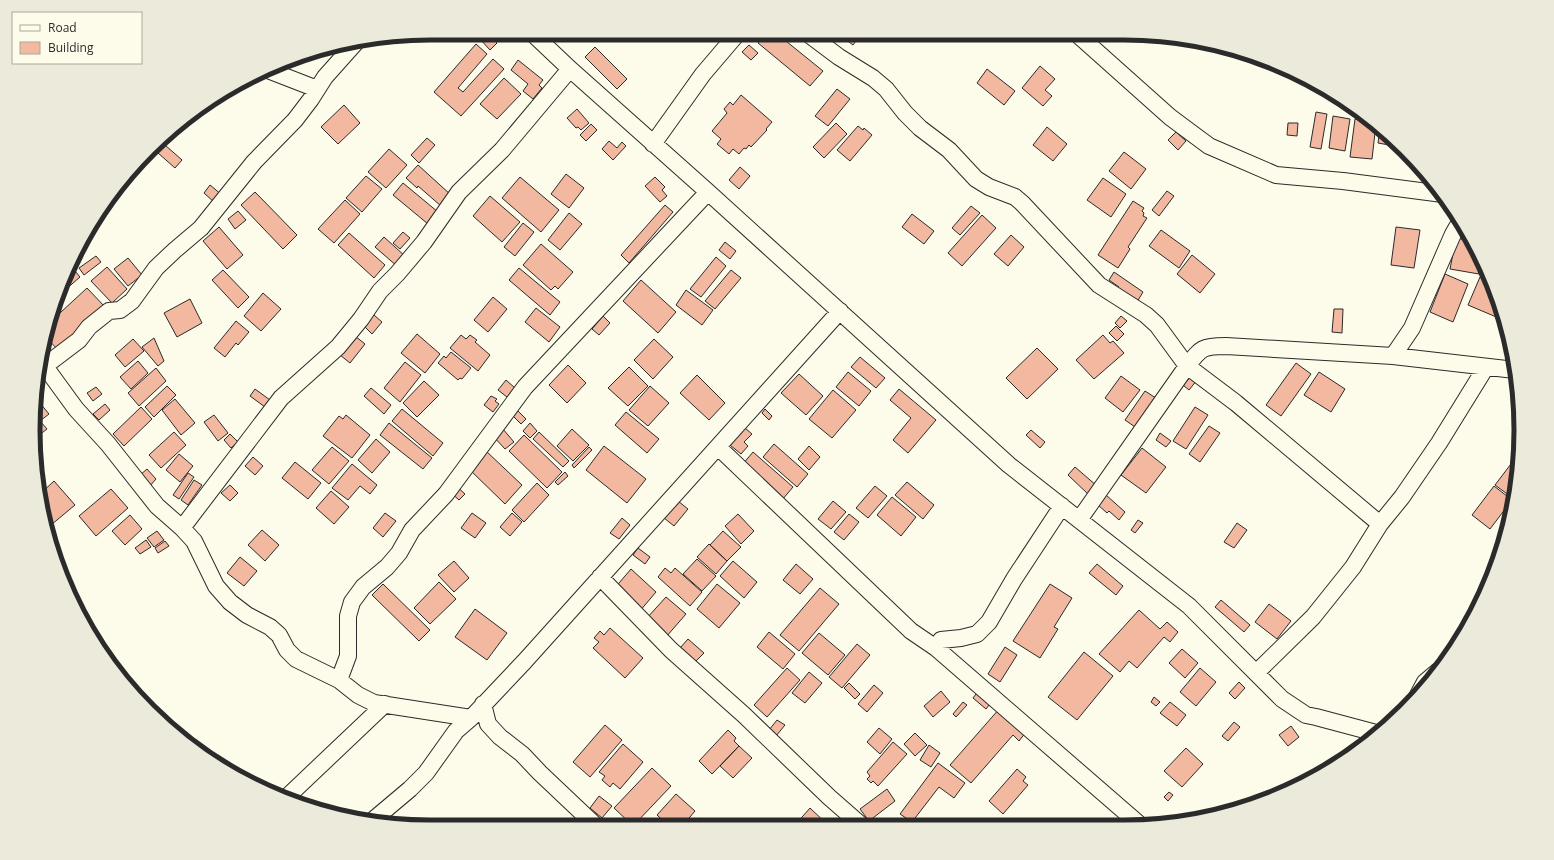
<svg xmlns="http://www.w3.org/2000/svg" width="1554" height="860" viewBox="0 0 1554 860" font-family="'Open Sans',sans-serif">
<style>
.building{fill:#f2b8a0;stroke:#2b2b2b}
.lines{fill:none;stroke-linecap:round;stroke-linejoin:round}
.minor-casing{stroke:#2b2b2b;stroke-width:18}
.minor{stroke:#fdfbea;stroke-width:16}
.rim{fill:none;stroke:#2b2b2b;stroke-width:5}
</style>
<rect width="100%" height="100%" fill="#fdfbea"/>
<path class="building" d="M 484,33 L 487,33 L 497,43 L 490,50 L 479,38 Z
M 766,33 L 776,33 L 823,71 L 810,86 L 758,43 Z
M 837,33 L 861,34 L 853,45 Z
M 476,44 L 487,54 L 458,88 L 463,92 L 493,59 L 504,69 L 461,116 L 434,92 Z
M 749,45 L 758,53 L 751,60 L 742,52 Z
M 595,47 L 627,79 L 617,89 L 585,57 Z
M 1243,53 L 1254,58 L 1251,61 Z
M 518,60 L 543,80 L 539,85 L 542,88 L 533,99 L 523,91 L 528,84 L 511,70 Z
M 1040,66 L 1055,79 L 1045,90 L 1052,96 L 1043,106 L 1022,88 Z
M 987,69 L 1015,91 L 1004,105 L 977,83 Z
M 504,78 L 521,94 L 497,119 L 480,104 Z
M 837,89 L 850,99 L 828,126 L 815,116 Z
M 741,95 L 772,122 L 766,129 L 767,130 L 751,147 L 749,145 L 746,149 L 744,148 L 739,154 L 733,149 L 729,154 L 717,144 L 721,139 L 712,131 L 727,113 L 724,109 L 730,102 L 733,105 Z
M 344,105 L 360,123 L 338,144 L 321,127 Z
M 577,109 L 589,123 L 581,130 L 578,127 L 576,128 L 567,118 Z
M 1316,112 L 1327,114 L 1321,149 L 1310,147 Z
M 1333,116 L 1350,119 L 1345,151 L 1329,148 Z
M 1355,119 L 1371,121 L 1376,124 L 1372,159 L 1350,157 Z
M 836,123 L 847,134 L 824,158 L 813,147 Z
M 1288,123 L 1298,123 L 1297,136 L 1287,135 Z
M 591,124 L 597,130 L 586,141 L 580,135 Z
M 858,126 L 863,130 L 864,128 L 872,135 L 850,161 L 837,150 Z
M 1047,127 L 1067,144 L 1053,161 L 1033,145 Z
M 1380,128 L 1386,131 L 1400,147 L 1378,143 Z
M 1176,132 L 1186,141 L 1178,150 L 1168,140 Z
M 427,138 L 435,145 L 419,163 L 411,155 Z
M 609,141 L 617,148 L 622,142 L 626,146 L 613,160 L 602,149 Z
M 165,145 L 182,160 L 175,168 L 158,153 Z
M 389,149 L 407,165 L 386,188 L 368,172 Z
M 1124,152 L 1146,169 L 1131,189 L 1109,171 Z
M 418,165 L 451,195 L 441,206 L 418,186 L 417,188 L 406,178 Z
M 740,167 L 750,176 L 739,189 L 729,180 Z
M 566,174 L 584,188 L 569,208 L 551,194 Z
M 366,176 L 382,189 L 362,212 L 346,198 Z
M 520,177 L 559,210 L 541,232 L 502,198 Z
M 655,177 L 665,187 L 662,190 L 667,196 L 660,202 L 645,186 Z
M 1103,178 L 1126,194 L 1111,217 L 1087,200 Z
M 403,183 L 438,212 L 428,224 L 393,195 Z
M 210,185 L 222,195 L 215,203 L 204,193 Z
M 1167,191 L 1174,196 L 1159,216 L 1152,210 Z
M 255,192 L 297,235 L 283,249 L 241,205 Z
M 490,196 L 520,222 L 502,242 L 473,216 Z
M 345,200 L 360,214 L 334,243 L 318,229 Z
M 1133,201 L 1144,208 L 1142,211 L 1144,213 L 1143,216 L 1147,218 L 1128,247 L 1130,249 L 1118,268 L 1098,255 Z
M 665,205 L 673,212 L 629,263 L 621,255 Z
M 971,206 L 980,213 L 960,235 L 952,228 Z
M 238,211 L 246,220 L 235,229 L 228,219 Z
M 569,213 L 582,224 L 560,250 L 548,240 Z
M 912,214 L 934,231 L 924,244 L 902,227 Z
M 982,215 L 996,228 L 962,266 L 948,253 Z
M 523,223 L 534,232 L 515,256 L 504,247 Z
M 219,227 L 243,255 L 227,269 L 203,241 Z
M 1396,227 L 1420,230 L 1414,268 L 1391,265 Z
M 1161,230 L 1190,251 L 1179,268 L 1149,246 Z
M 403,232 L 410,238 L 400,249 L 393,243 Z
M 349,233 L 385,265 L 374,278 L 338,245 Z
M 1011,235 L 1024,247 L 1008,266 L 994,254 Z
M 384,237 L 406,257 L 398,267 L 375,247 Z
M 1456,238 L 1472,241 L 1482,259 L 1479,274 L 1450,269 Z
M 725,242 L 736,251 L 730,259 L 719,250 Z
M 541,244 L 573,272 L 558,289 L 555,286 L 551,290 L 523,265 Z
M 1192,255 L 1215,274 L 1200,293 L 1177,274 Z
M 96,256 L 101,262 L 84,275 L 79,268 Z
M 716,257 L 726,266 L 701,297 L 690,289 Z
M 128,258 L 142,275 L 128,286 L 114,269 Z
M 70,265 L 80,277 L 57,297 L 63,278 Z
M 107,267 L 127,289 L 112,303 L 91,281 Z
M 519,268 L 560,302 L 550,315 L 509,280 Z
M 223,270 L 249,297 L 238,308 L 212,280 Z
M 731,270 L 741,278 L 715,309 L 705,301 Z
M 1114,272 L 1143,292 L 1137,302 L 1117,289 L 1119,287 L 1109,280 Z
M 1445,274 L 1468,284 L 1453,322 L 1430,312 Z
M 1480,277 L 1490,282 L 1503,315 L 1501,319 L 1468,305 Z
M 641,280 L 676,312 L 658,333 L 623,301 Z
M 87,288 L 105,307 L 58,350 L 45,336 L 47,325 Z
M 686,290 L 713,310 L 702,325 L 676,305 Z
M 263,293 L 281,309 L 261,331 L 244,316 Z
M 493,297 L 507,309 L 488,332 L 474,320 Z
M 190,299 L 202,323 L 177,337 L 164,313 Z
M 536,308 L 560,327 L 549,342 L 525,322 Z
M 1334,309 L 1343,309 L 1342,333 L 1332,332 Z
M 374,315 L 382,322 L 372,334 L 364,326 Z
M 603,316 L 610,323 L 599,335 L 592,329 Z
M 1121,316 L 1127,321 L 1120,328 L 1115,323 Z
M 236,321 L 249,332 L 238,345 L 236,343 L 225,357 L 214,348 Z
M 1116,326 L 1124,334 L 1117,341 L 1109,333 Z
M 417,334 L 440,354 L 425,373 L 401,353 Z
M 461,335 L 466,339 L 470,335 L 477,340 L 475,342 L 490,355 L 478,371 L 450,348 Z
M 1103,335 L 1110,343 L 1113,341 L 1124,353 L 1094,379 L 1076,360 Z
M 355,336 L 365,344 L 350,363 L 340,355 Z
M 154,338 L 164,361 L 158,366 L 142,347 Z
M 133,339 L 144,351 L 125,367 L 115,355 Z
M 654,339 L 673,357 L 653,379 L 634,360 Z
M 1037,348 L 1058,369 L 1027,399 L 1006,378 Z
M 451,352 L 471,368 L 462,379 L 460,378 L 458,380 L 438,363 L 444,356 L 446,358 Z
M 860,357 L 885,378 L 876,388 L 851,367 Z
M 138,361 L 148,373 L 131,389 L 120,377 Z
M 405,362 L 421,375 L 400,402 L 384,388 Z
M 1296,363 L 1311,374 L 1281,416 L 1266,405 Z
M 568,365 L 586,383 L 567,403 L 549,385 Z
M 629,367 L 648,386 L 628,406 L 608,388 Z
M 156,368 L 166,381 L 139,406 L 128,393 Z
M 848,372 L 871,391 L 859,406 L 836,387 Z
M 1319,372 L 1345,389 L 1331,412 L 1304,395 Z
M 799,374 L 823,396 L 806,415 L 781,393 Z
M 697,375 L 725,403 L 709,420 L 680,393 Z
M 1192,375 L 1197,380 L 1189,390 L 1183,385 Z
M 1121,376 L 1140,390 L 1123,412 L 1105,398 Z
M 506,380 L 515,388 L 507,397 L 498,390 Z
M 424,381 L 439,395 L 417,417 L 403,403 Z
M 167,386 L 176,395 L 154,417 L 145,407 Z
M 650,386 L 669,403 L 648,426 L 629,410 Z
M 96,387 L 102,394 L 93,401 L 87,393 Z
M 371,388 L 391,405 L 384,414 L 364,396 Z
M 255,389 L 270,400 L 265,407 L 250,396 Z
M 899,389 L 936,420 L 908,453 L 893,440 L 911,418 L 890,400 Z
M 833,390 L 856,410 L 832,438 L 809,419 Z
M 1145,391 L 1159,400 L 1138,429 L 1125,420 Z
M 491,396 L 497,399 L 495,401 L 499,404 L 493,412 L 484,405 Z
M 35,397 L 49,414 L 40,421 L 47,429 L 34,439 Z
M 175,399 L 195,423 L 181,435 L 162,410 Z
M 105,404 L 110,410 L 99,420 L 93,414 Z
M 141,407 L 152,419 L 124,446 L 113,434 Z
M 1195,407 L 1208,415 L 1186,449 L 1173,441 Z
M 402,409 L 443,443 L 433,456 L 392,421 Z
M 765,409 L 772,416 L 769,420 L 762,413 Z
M 517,410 L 526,419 L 521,424 L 512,415 Z
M 626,412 L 659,439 L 647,453 L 615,425 Z
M 214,415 L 228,433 L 218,441 L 204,422 Z
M 346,415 L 370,435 L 352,458 L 323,436 L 339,416 L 343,419 Z
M 389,423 L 432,458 L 423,469 L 380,435 Z
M 530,423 L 537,431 L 530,438 L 523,431 Z
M 1209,426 L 1220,433 L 1200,462 L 1189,454 Z
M 502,428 L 514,442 L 505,449 L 493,436 Z
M 745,428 L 752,434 L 744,442 L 748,446 L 741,454 L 730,445 Z
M 572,429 L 589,445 L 573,461 L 557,446 Z
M 1031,430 L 1045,442 L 1040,448 L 1026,435 Z
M 174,432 L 186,445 L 161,468 L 149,455 Z
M 539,432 L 569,461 L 563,467 L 533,439 Z
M 1160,433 L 1171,441 L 1166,447 L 1156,440 Z
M 230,434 L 238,442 L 231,448 L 224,440 Z
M 524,435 L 562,472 L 547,488 L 509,451 Z
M 376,439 L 390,452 L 372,473 L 358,460 Z
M 774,444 L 808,474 L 797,487 L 763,457 Z
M 604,446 L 646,479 L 627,503 L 586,470 Z
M 809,446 L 820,457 L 809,470 L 798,459 Z
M 332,447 L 349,461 L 329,484 L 312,470 Z
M 589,447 L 592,450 L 574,468 L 572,465 Z
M 1142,448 L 1166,467 L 1146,493 L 1121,475 Z
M 486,451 L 522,485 L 505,504 L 469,469 Z
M 753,452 L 793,487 L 782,500 L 742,465 Z
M 179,454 L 193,466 L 180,482 L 166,470 Z
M 1517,456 L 1518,457 L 1518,482 L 1514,499 L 1495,485 Z
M 253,457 L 263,466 L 255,475 L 245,466 Z
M 295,462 L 321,483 L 308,499 L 282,478 Z
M 352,464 L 377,485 L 370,494 L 360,486 L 348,500 L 332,488 Z
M 1075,467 L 1097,486 L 1089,495 L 1068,475 Z
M 147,469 L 156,479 L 149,487 L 139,476 Z
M 565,472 L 568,476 L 558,485 L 555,482 Z
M 188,473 L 194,477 L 179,499 L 173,495 Z
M 194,480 L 202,485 L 188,505 L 181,500 Z
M 54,481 L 75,505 L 51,525 L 44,516 L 40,494 Z
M 907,482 L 934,505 L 923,519 L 895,495 Z
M 537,483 L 549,495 L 524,522 L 512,510 Z
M 230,485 L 238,493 L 230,501 L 221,493 Z
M 455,485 L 465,494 L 459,500 L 449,491 Z
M 875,486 L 887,496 L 868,518 L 856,508 Z
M 1494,486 L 1512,500 L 1490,529 L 1472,515 Z
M 111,489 L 128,508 L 96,536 L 79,516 Z
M 331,491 L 349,507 L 334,524 L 316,508 Z
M 1106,495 L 1125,512 L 1119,520 L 1109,511 L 1107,513 L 1097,504 Z
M 892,497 L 916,517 L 901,536 L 877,515 Z
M 678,501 L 688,509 L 674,526 L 664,518 Z
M 833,501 L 846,512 L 831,529 L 818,519 Z
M 385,513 L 396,521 L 383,537 L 373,528 Z
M 472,513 L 486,523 L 475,538 L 461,528 Z
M 512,513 L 522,522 L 510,536 L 500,527 Z
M 738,514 L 754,531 L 741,544 L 725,526 Z
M 849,514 L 859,522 L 844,540 L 834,532 Z
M 130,515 L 142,529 L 125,545 L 112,531 Z
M 622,518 L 630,525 L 619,539 L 610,533 Z
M 1138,520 L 1143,523 L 1135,533 L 1131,530 Z
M 1237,523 L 1247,530 L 1234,548 L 1224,542 Z
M 262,530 L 279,545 L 265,561 L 248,545 Z
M 157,531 L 164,540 L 154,547 L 147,538 Z
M 723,531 L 741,547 L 727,561 L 710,545 Z
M 146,540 L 151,547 L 140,554 L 135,548 Z
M 165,541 L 169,546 L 158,553 L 155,548 Z
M 709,544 L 727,561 L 716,574 L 697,557 Z
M 638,548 L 650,557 L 645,564 L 633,555 Z
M 240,557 L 257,571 L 244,586 L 227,573 Z
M 697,559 L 716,576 L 702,591 L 683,574 Z
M 454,561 L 469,578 L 454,592 L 438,575 Z
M 733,561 L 757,582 L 744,598 L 720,576 Z
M 796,564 L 813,579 L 800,594 L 783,580 Z
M 1097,564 L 1123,586 L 1116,595 L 1089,573 Z
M 665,568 L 671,573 L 675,568 L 702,592 L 690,606 L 658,577 Z
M 631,569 L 656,592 L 639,612 L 613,590 Z
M 439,582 L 456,599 L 430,624 L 414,608 Z
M 383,584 L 430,630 L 419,641 L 372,595 Z
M 717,584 L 740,603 L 719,628 L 697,609 Z
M 1050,584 L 1072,598 L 1054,627 L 1058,629 L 1040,658 L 1013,641 Z
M 820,588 L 839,604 L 799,651 L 780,635 Z
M 666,597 L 686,614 L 666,637 L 646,619 Z
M 1221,600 L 1250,625 L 1244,632 L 1215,607 Z
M 1269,604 L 1291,621 L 1277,639 L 1255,622 Z
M 475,609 L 507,633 L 487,660 L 455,637 Z
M 1139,610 L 1160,629 L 1167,622 L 1178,632 L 1170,642 L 1164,637 L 1137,668 L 1129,661 L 1120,672 L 1099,654 Z
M 610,628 L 643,658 L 625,678 L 593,648 L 599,642 L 594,638 L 600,631 L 604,635 Z
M 769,632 L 795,654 L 783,669 L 757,647 Z
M 819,633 L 845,655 L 828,675 L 802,653 Z
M 688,639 L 704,653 L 695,662 L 680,648 Z
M 857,644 L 870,655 L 842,688 L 829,677 Z
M 1005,647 L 1017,655 L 1000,682 L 988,674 Z
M 1182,649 L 1198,663 L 1185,678 L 1169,663 Z
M 1084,652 L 1113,676 L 1077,720 L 1048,697 Z
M 787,668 L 800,680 L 767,717 L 754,705 Z
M 1200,668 L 1216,682 L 1196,706 L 1180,692 Z
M 809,672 L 822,683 L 805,703 L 792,693 Z
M 1239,682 L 1245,688 L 1235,699 L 1229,693 Z
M 849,683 L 860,694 L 855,699 L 844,688 Z
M 874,685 L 883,693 L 867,712 L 858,704 Z
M 979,690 L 992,701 L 986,709 L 973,698 Z
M 941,691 L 950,702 L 933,717 L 924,706 Z
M 1154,697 L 1160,702 L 1156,706 L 1151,702 Z
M 963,702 L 967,705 L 956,717 L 953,714 Z
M 1170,702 L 1186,715 L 1177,726 L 1160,713 Z
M 1000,708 L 1026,732 L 1019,741 L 1013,735 L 971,783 L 950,765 Z
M 777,720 L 785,725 L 776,736 L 769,730 Z
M 1234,722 L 1240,727 L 1228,741 L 1222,736 Z
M 605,725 L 622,740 L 590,777 L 573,762 Z
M 1291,726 L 1299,737 L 1288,746 L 1279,735 Z
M 879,728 L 892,739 L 880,754 L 867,742 Z
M 728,730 L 736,738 L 734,741 L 739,746 L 712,774 L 699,761 Z
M 915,733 L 927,745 L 915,756 L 904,744 Z
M 893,742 L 907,754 L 878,786 L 873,781 L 871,783 L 867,779 L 870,776 L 867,772 Z
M 623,744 L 643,762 L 620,789 L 613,783 L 610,787 L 602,780 L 605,776 L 599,772 Z
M 929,745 L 940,753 L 931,767 L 920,760 Z
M 739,746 L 752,758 L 733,778 L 720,766 Z
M 1186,748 L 1203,764 L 1182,787 L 1164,771 Z
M 938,763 L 965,783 L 954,798 L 939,787 L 912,822 L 900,814 Z
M 652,768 L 671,786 L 634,825 L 632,825 L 614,808 Z
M 1017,769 L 1026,777 L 1023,781 L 1028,785 L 1003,814 L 989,801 Z
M 887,789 L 895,801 L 869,821 L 860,809 Z
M 1169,792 L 1173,795 L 1168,801 L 1164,797 Z
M 676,794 L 695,811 L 684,824 L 682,823 L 680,825 L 673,825 L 671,824 L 668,825 L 657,815 Z
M 599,796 L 612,806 L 602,818 L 590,808 Z
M 810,808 L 828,825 L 795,825 Z
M 699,818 L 709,825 L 694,825 Z
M 1003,820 L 1007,824 L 999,824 Z"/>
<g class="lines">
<defs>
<path id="minor" d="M 532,33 L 570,69 L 708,192 L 1009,465 L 1189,606 L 1282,699 L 1306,715 L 1316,717 L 1376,733
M 807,33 L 839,57 L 873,78 L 886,89 L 905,113 L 920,128 L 949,150 L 976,179 L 989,187 L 1015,197 L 1022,203 L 1099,285 L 1146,315 L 1157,325 L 1187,366 L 1236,403 L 1380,524
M 1077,34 L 1170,117 L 1209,146 L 1276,175 L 1343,181 L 1443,194
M 268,70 L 317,89
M 653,144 L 703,74 L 738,33
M 1393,356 L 1412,328 L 1453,234 L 1460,222
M 41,361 L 76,409 L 108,444 L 157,506 L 182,528 L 194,541 L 216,586 L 230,602 L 247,615 L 270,627 L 279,635 L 287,650 L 296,659 L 339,680 L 358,695 L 374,703 L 471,718
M 46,365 L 79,340 L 89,327 L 109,311 L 120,310 L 132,301 L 156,268 L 175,250 L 201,228 L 254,162 L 295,120 L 311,99 L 325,77 L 358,40
M 718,447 L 911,631 L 936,648 L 1139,824
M 1079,520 L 1187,366 C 1201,348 1202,346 1226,346 L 1393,356 L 1515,370
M 182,528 L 281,398 L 338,347 L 361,319 L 380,291 L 397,274 L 424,242 L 459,192 L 502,150 L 570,69
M 600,577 L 671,650 L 744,715 L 829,797 L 861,825
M 936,648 L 941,640 L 961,638 L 977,634 L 989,622 L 1014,579 L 1062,506
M 1256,673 L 1313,617 L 1353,567 L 1380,524 L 1402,497 L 1439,443 L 1486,367
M 339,680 L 348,656 L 348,616 L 352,602 L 363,587 L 387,567 L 399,553 L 412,530 L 446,494 L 525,387 L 708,192
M 1417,697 L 1425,682 L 1438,671
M 483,704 L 488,724 L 500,737 L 522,754 L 540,773 L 596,826
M 287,797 L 385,704
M 372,821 L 410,789 L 426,773 L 456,731 L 471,718 L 524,662 L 840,311"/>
</defs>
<use href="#minor" class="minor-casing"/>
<use href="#minor" class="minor"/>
</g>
<path d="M0 0H1554V860H0ZM430 40H1124A390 390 0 0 1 1514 430V430A390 390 0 0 1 1124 820H430A390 390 0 0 1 40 430V430A390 390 0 0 1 430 40Z" fill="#eceadb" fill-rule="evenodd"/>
<path class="rim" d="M430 40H1124A390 390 0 0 1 1514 430V430A390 390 0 0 1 1124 820H430A390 390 0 0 1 40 430V430A390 390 0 0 1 430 40Z"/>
<rect x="12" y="12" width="130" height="52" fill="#fdfbea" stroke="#a9a89e"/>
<rect x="20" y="25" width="20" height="6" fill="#fdfbea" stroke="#a9a89e"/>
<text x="48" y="32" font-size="12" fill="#2b2b2b">Road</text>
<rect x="20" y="42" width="20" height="12" fill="#f2b8a0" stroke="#a9a89e"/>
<text x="48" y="52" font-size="12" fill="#2b2b2b">Building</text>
</svg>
